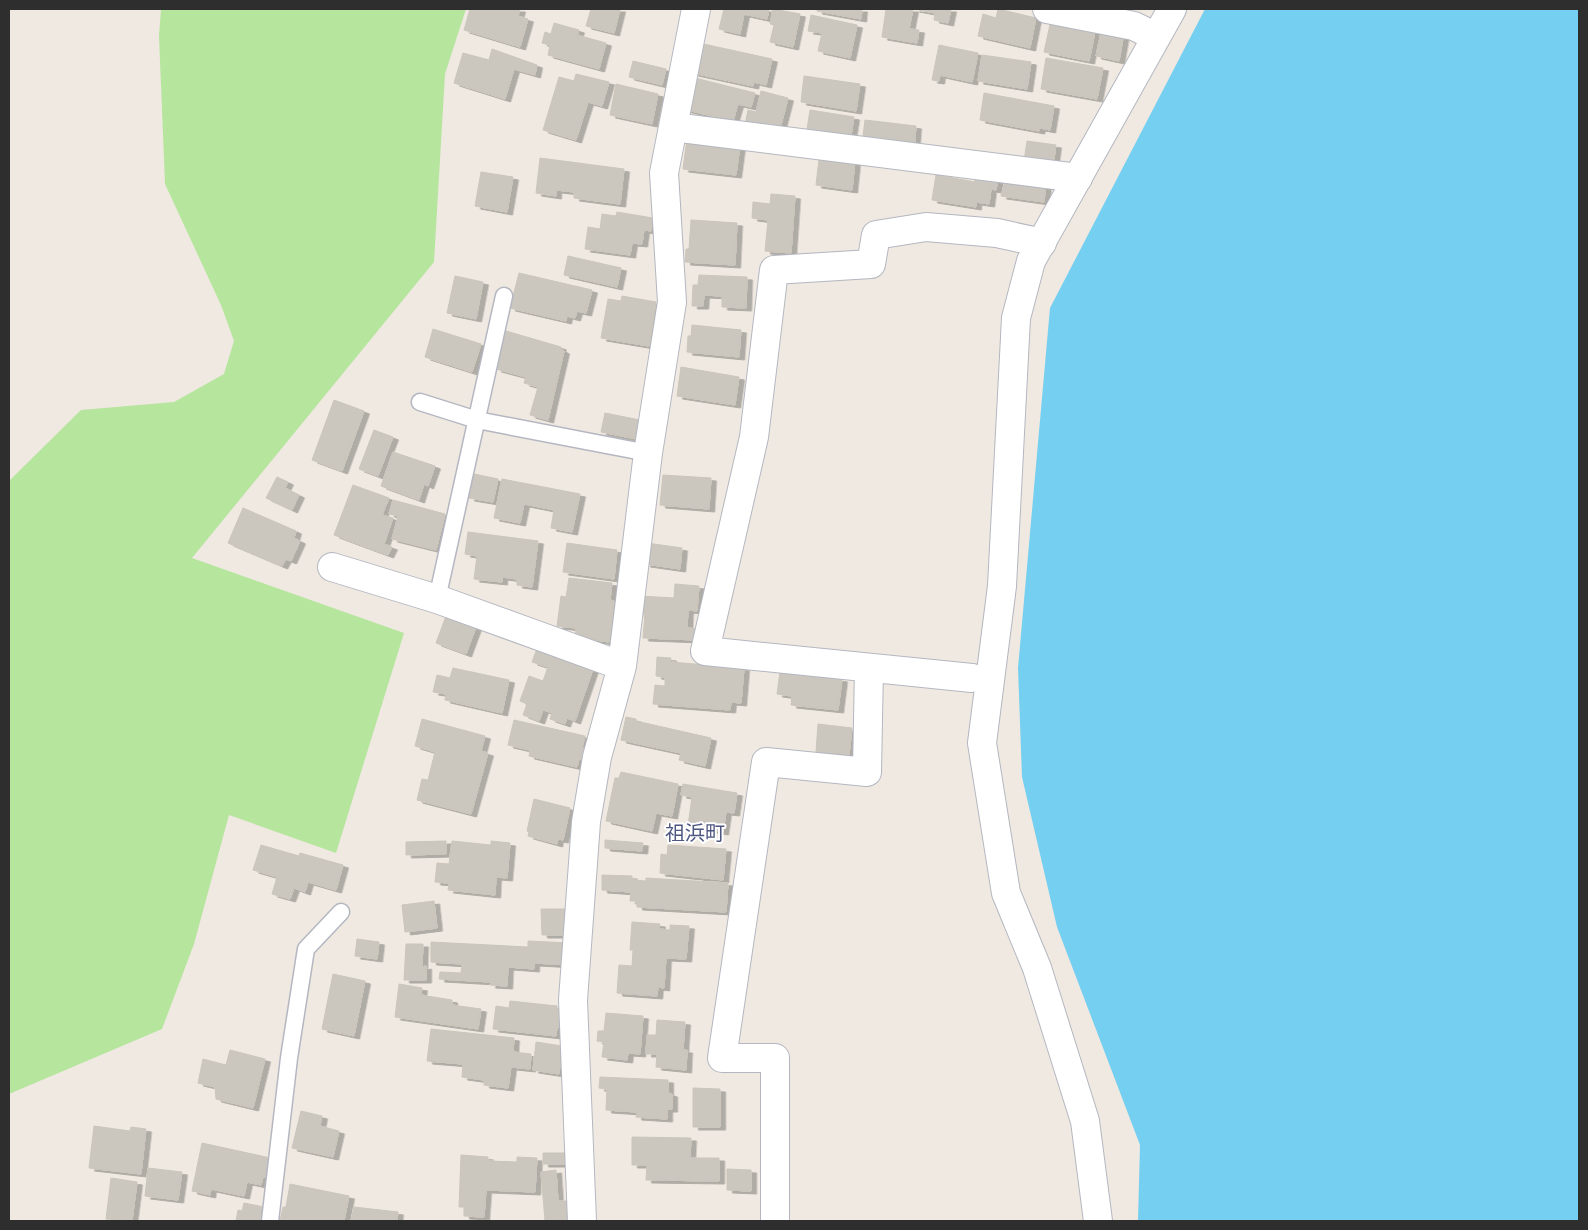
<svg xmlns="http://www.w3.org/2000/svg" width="1588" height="1230" viewBox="0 0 1588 1230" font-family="'Roboto Condensed','Noto Sans JP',sans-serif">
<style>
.green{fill:#b6e59e}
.water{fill:#75cff0}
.building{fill:#cbc7bf;stroke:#cbc5ba;filter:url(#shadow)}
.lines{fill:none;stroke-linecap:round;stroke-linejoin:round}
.lane-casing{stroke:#b4b7c1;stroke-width:19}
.street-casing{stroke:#b4b7c1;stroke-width:30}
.secondary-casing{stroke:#b4b7c1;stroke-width:30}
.lane{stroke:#fff;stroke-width:16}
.street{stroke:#fff;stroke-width:28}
.secondary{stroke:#fff;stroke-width:28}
.labels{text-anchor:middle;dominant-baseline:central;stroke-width:4;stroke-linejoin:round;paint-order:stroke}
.quarter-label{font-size:20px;fill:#4d5680;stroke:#fff}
</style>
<defs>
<filter id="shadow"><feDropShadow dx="5.5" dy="3" stdDeviation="0" flood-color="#0004"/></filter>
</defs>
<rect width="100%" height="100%" fill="#efe9e1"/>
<path class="green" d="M 161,9 L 466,9 L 445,74 L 434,262 L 192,558 L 404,633 L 336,853 L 229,815 L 194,944 L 162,1029 L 9,1094 L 9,481 L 81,410 L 174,402 L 224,374 L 234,341 L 221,305 L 165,184 L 159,36 Z"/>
<path class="water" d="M 1205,9 L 1579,9 L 1579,1221 L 1138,1221 L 1140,1145 L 1057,927 L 1022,777 L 1018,668 L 1050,308 Z"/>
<path class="building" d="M 470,9 L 520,9 L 518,16 L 528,19 L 520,47 L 464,30 Z
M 591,9 L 620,9 L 614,33 L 586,26 Z
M 724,9 L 769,9 L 767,19 L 744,14 L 740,34 L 719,29 Z
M 773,9 L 800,14 L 793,47 L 770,42 L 774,25 L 770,24 Z
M 817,9 L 862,9 L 861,19 L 817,11 Z
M 886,9 L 913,9 L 909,29 L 919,30 L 917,43 L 882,37 Z
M 914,9 L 951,9 L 948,23 L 934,20 L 935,13 Z
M 998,9 L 1036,18 L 1030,48 L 978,36 L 983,14 L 996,18 Z
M 811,15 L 857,25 L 850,58 L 818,51 L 822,33 L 808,31 Z
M 1051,20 L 1064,22 L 1063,28 L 1073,30 L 1075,22 L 1096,27 L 1089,61 L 1044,52 Z
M 554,23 L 579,30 L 577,35 L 606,43 L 599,69 L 548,55 L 550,45 L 542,43 L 545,32 L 551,34 Z
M 1102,28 L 1124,33 L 1119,61 L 1096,56 Z
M 699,43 L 772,59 L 766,85 L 754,82 L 753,86 L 693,73 Z
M 939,45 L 978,53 L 972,82 L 940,75 L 939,81 L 932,80 Z
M 492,49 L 537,65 L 535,75 L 514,69 L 505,99 L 454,83 L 463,53 L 489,60 Z
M 982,55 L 1031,62 L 1027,89 L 978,81 Z
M 1046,58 L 1103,68 L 1097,99 L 1041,89 Z
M 633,61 L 666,69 L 662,85 L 629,77 Z
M 576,74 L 609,82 L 602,106 L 588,102 L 576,140 L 543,130 L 559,77 L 574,81 Z
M 804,76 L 860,84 L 856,111 L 801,102 Z
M 691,77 L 755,93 L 751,107 L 738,104 L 733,121 L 683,109 Z
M 616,84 L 658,94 L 652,124 L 610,115 Z
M 761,91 L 788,98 L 779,133 L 745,125 L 748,110 L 756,112 Z
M 984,93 L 1054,106 L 1050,130 L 1040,128 L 1039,131 L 980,120 Z
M 810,110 L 854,117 L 850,142 L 806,136 Z
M 865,120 L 916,126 L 914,151 L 862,145 Z
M 687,139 L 740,145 L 736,175 L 683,169 Z
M 1027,141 L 1056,145 L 1053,166 L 1024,161 Z
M 540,158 L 624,169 L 620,204 L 574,198 L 574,192 L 556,190 L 556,196 L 536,193 Z
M 836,158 L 855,161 L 852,190 L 816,185 L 819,159 L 836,162 Z
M 481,172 L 513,177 L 507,212 L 475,206 Z
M 936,175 L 975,182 L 975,176 L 998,180 L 996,190 L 991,189 L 989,204 L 976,202 L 976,207 L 932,200 Z
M 1006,178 L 1046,184 L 1044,202 L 1001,196 Z
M 771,194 L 795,196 L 791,253 L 765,251 L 768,220 L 752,218 L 753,202 L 770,204 Z
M 617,212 L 653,218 L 651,231 L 644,230 L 642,244 L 632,243 L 630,255 L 585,249 L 588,227 L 600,229 L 602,214 L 616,216 Z
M 691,220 L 737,223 L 735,265 L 685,262 L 686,249 L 689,249 Z
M 568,256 L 621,268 L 617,287 L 564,275 Z
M 519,273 L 592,290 L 586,313 L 577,311 L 575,318 L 567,316 L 566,321 L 510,308 Z
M 699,275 L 747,277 L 746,308 L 722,307 L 722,296 L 704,295 L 703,306 L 692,306 L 693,285 L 698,285 Z
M 455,276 L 483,282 L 476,319 L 447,313 Z
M 622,296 L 656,302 L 649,346 L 601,338 L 608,299 L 621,301 Z
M 692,325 L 741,330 L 739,357 L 687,352 L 688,336 L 691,336 Z
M 433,329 L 481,344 L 472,372 L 425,357 Z
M 506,331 L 561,347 L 560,349 L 564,351 L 548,420 L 530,415 L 538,387 L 524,383 L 526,377 L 496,369 Z
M 681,367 L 739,377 L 735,405 L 677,396 Z
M 334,400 L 364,411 L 342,471 L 312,460 Z
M 605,413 L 640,420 L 636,439 L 601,432 Z
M 374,430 L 393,437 L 378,476 L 359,469 Z
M 393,452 L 435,466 L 428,486 L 424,484 L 419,500 L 381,486 Z
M 474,474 L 498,479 L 493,502 L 469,498 Z
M 663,475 L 711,478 L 709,509 L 660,505 Z
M 277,477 L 288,482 L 285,488 L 299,495 L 292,510 L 266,498 Z
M 502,479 L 580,494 L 572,532 L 551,528 L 554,510 L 524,504 L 520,523 L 494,518 Z
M 353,485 L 389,498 L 382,515 L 393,518 L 384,544 L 392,547 L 388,555 L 334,535 Z
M 393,500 L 445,514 L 436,550 L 392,539 L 398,516 L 389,514 Z
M 243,508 L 296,531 L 294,538 L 300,541 L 291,561 L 286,559 L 282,566 L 228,543 Z
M 468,532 L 538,541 L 532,587 L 517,585 L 517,579 L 502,577 L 502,582 L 474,579 L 477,556 L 465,554 Z
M 567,543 L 617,550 L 614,579 L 563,572 Z
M 647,543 L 682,548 L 680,569 L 645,564 Z
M 569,578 L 612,583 L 610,600 L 614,601 L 609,642 L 575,637 L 576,628 L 557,626 L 561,596 L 566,597 Z
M 675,584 L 699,586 L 697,611 L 688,610 L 687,628 L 698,629 L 697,640 L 643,638 L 645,614 L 639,614 L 640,596 L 674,598 Z
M 446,616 L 476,627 L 466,654 L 436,643 Z
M 538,646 L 594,666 L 575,721 L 567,718 L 565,724 L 550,719 L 552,713 L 543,710 L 539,721 L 523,715 L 527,704 L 520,701 L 529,676 L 543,681 L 548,667 L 532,662 Z
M 657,657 L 671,658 L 670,662 L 744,668 L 741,703 L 731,702 L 730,710 L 653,704 L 655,685 L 665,686 L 665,677 L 656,676 Z
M 453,668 L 509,680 L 502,713 L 445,700 L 446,694 L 433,692 L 437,675 L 450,678 Z
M 780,671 L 842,679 L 838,710 L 791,705 L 792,696 L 777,694 Z
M 626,717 L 636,719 L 636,721 L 711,738 L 705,766 L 679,760 L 681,753 L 621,740 Z
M 422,719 L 485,736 L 481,751 L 488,753 L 471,814 L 417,800 L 422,779 L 428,780 L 435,752 L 415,746 Z
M 514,720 L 585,736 L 582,748 L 589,749 L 586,761 L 579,759 L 577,767 L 529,756 L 530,750 L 508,745 Z
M 818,724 L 852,728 L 849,755 L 816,752 Z
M 621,772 L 678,784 L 672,816 L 656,813 L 652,831 L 606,821 L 615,778 L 619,778 Z
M 683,784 L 737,793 L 734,813 L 726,812 L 723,832 L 688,826 L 692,797 L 681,795 Z
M 534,799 L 570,808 L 563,840 L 558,839 L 557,844 L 528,836 L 529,832 L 527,831 Z
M 605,840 L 643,843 L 642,851 L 605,848 Z
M 446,841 L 446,854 L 406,855 L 406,842 Z
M 452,841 L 491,845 L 491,841 L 510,843 L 507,878 L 496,877 L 495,895 L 448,890 L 449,883 L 435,882 L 437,863 L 449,864 Z
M 261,845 L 299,856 L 300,853 L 343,865 L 336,890 L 308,882 L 305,892 L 294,888 L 290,899 L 272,894 L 277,877 L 253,870 Z
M 668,845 L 726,849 L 723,880 L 660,873 L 661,854 L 667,855 Z
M 602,875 L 632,876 L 632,880 L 646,881 L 646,878 L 728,883 L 726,912 L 637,907 L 637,901 L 630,901 L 631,892 L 602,890 Z
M 434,901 L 437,928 L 405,932 L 402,905 Z
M 541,909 L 565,909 L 565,935 L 542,935 Z
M 632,922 L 660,924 L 659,929 L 670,930 L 670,925 L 689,926 L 686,959 L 666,958 L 664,988 L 658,987 L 657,996 L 617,993 L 619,965 L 632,966 L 633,950 L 630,950 Z
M 357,939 L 379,942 L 377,959 L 355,956 Z
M 528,941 L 570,943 L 569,965 L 534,963 L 534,969 L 508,967 L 507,986 L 490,985 L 491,982 L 439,979 L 440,972 L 461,973 L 462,964 L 431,962 L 431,942 L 528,947 Z
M 406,944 L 423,944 L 422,967 L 426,966 L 426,980 L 404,980 Z
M 333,974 L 365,981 L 354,1036 L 322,1029 Z
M 399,984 L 422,988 L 421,995 L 452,1000 L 452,1005 L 481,1009 L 478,1029 L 395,1017 Z
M 510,1001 L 557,1006 L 557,1009 L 561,1010 L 559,1027 L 557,1027 L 556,1036 L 493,1029 L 496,1006 L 509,1008 Z
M 606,1013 L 643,1016 L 640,1054 L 628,1053 L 627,1060 L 602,1057 L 604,1042 L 597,1041 L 598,1031 L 604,1031 Z
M 657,1020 L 685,1022 L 683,1050 L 687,1050 L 686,1070 L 656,1067 L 657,1054 L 646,1054 L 647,1035 L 656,1035 Z
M 431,1029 L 514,1038 L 513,1052 L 531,1054 L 530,1069 L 511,1067 L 508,1088 L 484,1085 L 484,1080 L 462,1077 L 463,1064 L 427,1061 Z
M 536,1042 L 562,1046 L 559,1074 L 533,1070 Z
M 230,1050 L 265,1059 L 253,1108 L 216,1099 L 215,1087 L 198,1083 L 203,1059 L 226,1065 Z
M 600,1077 L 668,1080 L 668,1093 L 672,1094 L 672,1109 L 667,1109 L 667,1119 L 636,1117 L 637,1112 L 606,1110 L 607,1089 L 599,1088 Z
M 693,1088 L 720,1089 L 720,1127 L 693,1127 Z
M 301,1111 L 322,1116 L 320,1126 L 339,1131 L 333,1157 L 292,1148 Z
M 94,1126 L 130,1131 L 131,1127 L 146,1129 L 141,1174 L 89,1168 Z
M 632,1137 L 691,1138 L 690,1158 L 719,1158 L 719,1181 L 646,1180 L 647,1165 L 632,1165 Z
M 202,1143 L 275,1159 L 271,1178 L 263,1177 L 261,1185 L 247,1182 L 244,1196 L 211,1189 L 210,1195 L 192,1191 Z
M 543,1153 L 566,1153 L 566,1164 L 543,1164 Z
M 461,1155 L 488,1157 L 488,1161 L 517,1162 L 517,1157 L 537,1158 L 535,1192 L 486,1190 L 484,1217 L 464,1216 L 464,1207 L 459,1207 Z
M 148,1168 L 182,1172 L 178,1200 L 145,1196 Z
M 727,1169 L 751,1170 L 751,1191 L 727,1190 Z
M 556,1170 L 558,1201 L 572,1201 L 573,1221 L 545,1221 L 541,1172 Z
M 111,1178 L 137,1182 L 132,1221 L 106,1219 Z
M 290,1184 L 349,1196 L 344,1221 L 280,1221 L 283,1207 L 286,1207 Z
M 244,1203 L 264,1207 L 262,1221 L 236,1221 L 238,1210 L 242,1211 Z
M 354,1207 L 398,1212 L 397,1221 L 351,1221 Z"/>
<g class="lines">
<defs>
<path id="lane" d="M 420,402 L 477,420 L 648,453
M 437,599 L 504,296
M 270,1221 L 289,1058 L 306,949 L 341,912"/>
<path id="street" d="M 1047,9 L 1134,26 L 1156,37
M 673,127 L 1078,178
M 332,567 L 437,599 L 622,666
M 972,678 L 705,651 L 754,437 L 774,270 L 871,264 L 876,235 L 926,227 L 997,233 L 1042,243
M 582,1221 L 573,1000 L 586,822 L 597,757 L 622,666 L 648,453 L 672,302 L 664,173 L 696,9
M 775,1221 L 775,1058 L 722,1058 L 766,762 L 867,772 L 869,668"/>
<path id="secondary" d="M 1098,1221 L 1085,1121 L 1037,968 L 1006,893 L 982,743 L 1002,586 L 1016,318 L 1031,261 L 1172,9"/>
</defs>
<use href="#lane" class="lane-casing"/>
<use href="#street" class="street-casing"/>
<use href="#secondary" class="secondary-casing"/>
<use href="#lane" class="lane"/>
<use href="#street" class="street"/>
<use href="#secondary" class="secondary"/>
</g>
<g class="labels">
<g class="quarter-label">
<text x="695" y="833">祖浜町</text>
</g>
</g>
<rect width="1588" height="1230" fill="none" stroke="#2e2e2e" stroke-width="20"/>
</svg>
